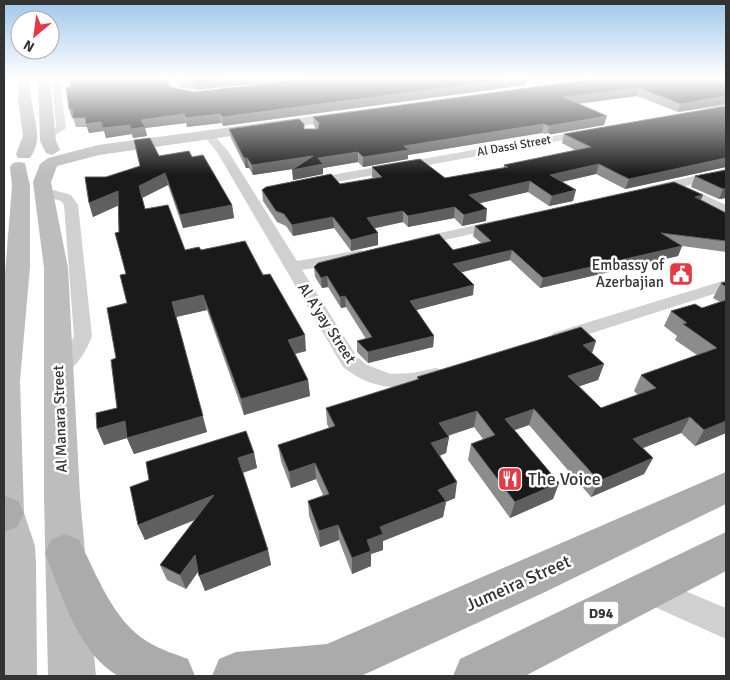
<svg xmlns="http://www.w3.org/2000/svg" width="730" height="680" viewBox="0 0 730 680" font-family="Signika,sans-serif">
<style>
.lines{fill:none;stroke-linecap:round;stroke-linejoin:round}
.street{fill:#d0d0d0;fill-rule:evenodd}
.secondary{fill:#bdbdbd;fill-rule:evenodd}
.primary{fill:#ababab;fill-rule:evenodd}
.wall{fill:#8c8c8c}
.shaded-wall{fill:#5f5f5f}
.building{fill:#1a1a1a;stroke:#5f5f5f}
.labels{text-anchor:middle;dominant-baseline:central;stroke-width:5;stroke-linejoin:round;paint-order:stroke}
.far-street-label{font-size:12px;fill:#333;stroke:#fff}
.shield{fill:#fff;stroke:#707070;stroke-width:1}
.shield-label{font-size:14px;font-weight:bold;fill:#333}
.poi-label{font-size:15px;fill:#333;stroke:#fff;text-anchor:end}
.street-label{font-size:15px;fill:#333;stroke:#fff}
.near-poi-label{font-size:18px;fill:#333;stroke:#fff;text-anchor:start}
.near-street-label{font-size:18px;fill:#333;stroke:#fff}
</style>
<rect width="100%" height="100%" fill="#fff"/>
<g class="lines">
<path class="street" d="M 52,79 L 60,79 L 66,128 L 48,140 L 43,137 L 56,127 Z
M 164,79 L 172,79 L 178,89 L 198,95 L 194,98 L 172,93 Z
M 511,79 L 562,79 L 536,85 Z
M 587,130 L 592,133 L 591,135 L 309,187 L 303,183 L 309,179 Z
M 208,132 L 212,133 L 228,151 L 297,261 L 361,250 L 369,255 L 361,260 L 302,270 L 357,357 L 367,365 L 391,374 L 413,373 L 436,368 L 443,370 L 446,375 L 443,380 C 406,391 374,392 343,367 L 217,152 L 203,135 Z
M 726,169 L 726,177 L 685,186 L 726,205 L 726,214 L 674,188 L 654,193 L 648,189 L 650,186 Z
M 43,187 L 71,195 L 78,205 L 92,336 C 86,352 71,380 51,374 L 48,369 L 69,347 L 74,336 L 64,205 L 61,201 L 38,194 L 37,191 Z
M 498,220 L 505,224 L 503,227 L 418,246 L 411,242 L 413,239 Z
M 726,280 L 726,290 L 567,341 L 553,341 L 551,337 L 553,333 Z
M 649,576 L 726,608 L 726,639 L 639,600 L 635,590 L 639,580 Z"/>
<path class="secondary" d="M 19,79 L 31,79 C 31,87 30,95 32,103 C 35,124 43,139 30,158 L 18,158 L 16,154 L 23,136 L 18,100 Z
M 38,79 L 50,79 L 56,141 L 60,150 L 52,155 L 46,153 L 40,141 Z
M 351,111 L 358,115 L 356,118 L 99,155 L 57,166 L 51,182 L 68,268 L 80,496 L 96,676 L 48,676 L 44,496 L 44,268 L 33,182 L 40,164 L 48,158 L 98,145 Z
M 19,162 L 25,163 L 30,186 L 30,267 L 20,381 L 24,513 L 35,546 L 36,564 L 37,676 L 4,676 L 4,286 L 12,186 L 10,167 L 13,163 Z"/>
<path class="primary" d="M 726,472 L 726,504 L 543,593 L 361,676 L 212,676 L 219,659 L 236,652 L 327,644 Z
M 5,496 L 18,501 L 24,513 L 17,527 L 4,532 Z
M 726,532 L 726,571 L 525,676 L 453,676 L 460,659 Z
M 65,534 L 79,540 C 97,575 113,621 148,642 C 161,650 175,654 188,659 L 195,676 L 118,676 C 77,652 62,594 45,553 L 51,540 Z"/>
</g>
<path class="wall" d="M 173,79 L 301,79 L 195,90 L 179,87 Z
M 726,79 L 726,105 L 678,112 L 637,96 L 577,104 L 604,125 L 547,135 L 542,133 L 408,155 L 408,159 L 363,167 L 358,162 L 323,168 L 323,174 L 293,180 L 293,169 L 253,175 L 249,168 L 246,168 L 231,138 L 229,129 L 316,129 L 314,126 L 313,117 Z
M 526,85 L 223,126 L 221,123 L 187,127 L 186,123 L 145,128 L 147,136 L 133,138 L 132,134 L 106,138 L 104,131 L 89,133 L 87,127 L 76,127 L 73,118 L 72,118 L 71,87 L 170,87 L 194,92 Z
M 726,106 L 726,168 L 726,167 L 625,189 L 596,174 L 562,182 L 573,201 L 549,206 L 528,192 L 479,203 L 486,221 L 462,226 L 454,218 L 408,227 L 403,222 L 374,228 L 378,245 L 351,251 L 334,228 L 293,236 L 286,226 L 277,222 L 263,201 L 262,190 L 340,184 L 373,178 L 372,177 L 372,167 L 445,178 L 504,168 L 504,165 L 575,150 L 562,143 L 564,134 Z
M 159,156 L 192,157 L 232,205 L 234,218 L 183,228 L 168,185 L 142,198 L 145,209 L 185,250 L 201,250 L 263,275 L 306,351 L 295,354 L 308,380 L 310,396 L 244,415 L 207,310 L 176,317 L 207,432 L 134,454 L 127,438 L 104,445 L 117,408 L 116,358 L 127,303 L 126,274 L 119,232 L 118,205 L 93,217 L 89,203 L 106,177 L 140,166 Z
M 726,170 L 726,198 L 719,199 L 691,187 L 695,176 Z
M 703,195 L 701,200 L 726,213 L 726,252 L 682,246 L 678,256 L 540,288 L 510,260 L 461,272 L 473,295 L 416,310 L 434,336 L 433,347 L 368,363 L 357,352 L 357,341 L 366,339 L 346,307 L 341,308 L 328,287 L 322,288 L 315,277 L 314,267 L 453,250 L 481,243 L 473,236 L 475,226 Z
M 726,282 L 726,433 L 695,446 L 681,433 L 643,448 L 653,458 L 644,474 L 591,497 L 529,425 L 514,430 L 559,483 L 553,499 L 510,518 L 468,460 L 471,444 L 483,439 L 474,427 L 448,436 L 449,437 L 446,453 L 440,456 L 455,498 L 446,502 L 443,517 L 383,541 L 383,550 L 371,554 L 371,566 L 352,574 L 339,540 L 320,547 L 309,516 L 308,501 L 323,495 L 316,479 L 291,488 L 281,461 L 278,445 L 329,428 L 327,424 L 326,408 L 417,380 L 417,377 L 596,341 L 592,353 L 604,364 L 598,380 L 579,386 L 601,408 L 638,395 L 634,391 L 641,375 L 697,355 L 675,340 L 677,336 L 664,326 L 671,311 L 702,308 L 720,302 L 713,298 L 721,283 Z
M 254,453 L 257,468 L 243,473 L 268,550 L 271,565 L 205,591 L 198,572 L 186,589 L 167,580 L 160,565 L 195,520 L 145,540 L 138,525 Z"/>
<path class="shaded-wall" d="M 225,79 L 301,79 L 195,90 L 194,82 Z
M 511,79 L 527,79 L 526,85 L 223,126 L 222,117 Z
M 639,88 L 637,96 L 561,106 L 563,97 Z
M 726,93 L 726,104 L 678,112 L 681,104 Z
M 69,109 L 72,109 L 74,118 L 72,118 Z
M 184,114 L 186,123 L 145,128 L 147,136 L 133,138 L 132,134 L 106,138 L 104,131 L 89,133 L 86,124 L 101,122 L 141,120 Z
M 220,114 L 221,123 L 187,127 L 186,118 Z
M 607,116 L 604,125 L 547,135 L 549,126 Z
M 544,124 L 542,133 L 408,155 L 408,159 L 363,167 L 363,157 L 404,146 Z
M 358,152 L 358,162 L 323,168 L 323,174 L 293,180 L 292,170 L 306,167 L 253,175 L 252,165 L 313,156 L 318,158 Z
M 244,158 L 247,158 L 249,168 L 246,168 Z
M 726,158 L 726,167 L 625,189 L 629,179 Z
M 599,164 L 596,174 L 548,185 L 550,175 Z
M 165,173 L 168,185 L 142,198 L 139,186 Z
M 530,181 L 528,192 L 468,206 L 469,195 Z
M 726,188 L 726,198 L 719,199 L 723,189 Z
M 576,190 L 573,201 L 549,206 L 552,196 Z
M 118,191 L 122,204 L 93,217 L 89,203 Z
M 703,195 L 699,204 L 695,197 Z
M 232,205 L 234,218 L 183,228 L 180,215 Z
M 455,207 L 454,218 L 408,227 L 408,216 Z
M 487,209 L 486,221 L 462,226 L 464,215 Z
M 403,211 L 403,222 L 367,230 L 367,218 Z
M 333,217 L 334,228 L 293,236 L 292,225 Z
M 378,233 L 378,245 L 351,251 L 351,240 Z
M 682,246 L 678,256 L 540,288 L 543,278 Z
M 512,250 L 510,260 L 451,275 L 453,264 Z
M 327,276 L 328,287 L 322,288 L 321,278 Z
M 474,285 L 473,295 L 409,312 L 410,301 Z
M 203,295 L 207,310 L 176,317 L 207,432 L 134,454 L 127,438 L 104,445 L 97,429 L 125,421 L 172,302 Z
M 345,296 L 346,307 L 341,308 L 340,297 Z
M 305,335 L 306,351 L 290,355 L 288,340 Z
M 434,336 L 433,347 L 368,363 L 368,352 Z
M 596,341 L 591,356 L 583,345 Z
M 604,364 L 598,380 L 563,392 L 568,376 Z
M 308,380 L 310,396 L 244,415 L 241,399 Z
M 534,409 L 529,425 L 501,435 L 505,419 Z
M 477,411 L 474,427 L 437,439 L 439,423 Z
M 690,417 L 681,433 L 625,455 L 633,439 Z
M 726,421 L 726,433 L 695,446 L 704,430 Z
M 449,437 L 446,453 L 429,459 L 431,443 Z
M 254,453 L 257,468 L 241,473 L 238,458 Z
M 653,458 L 644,474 L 591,497 L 599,481 Z
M 315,463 L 316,479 L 291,488 L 289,472 Z
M 457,482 L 455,498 L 446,502 L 443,517 L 383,541 L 383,550 L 371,554 L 371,566 L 352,574 L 352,558 L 367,540 L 380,527 L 438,490 Z
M 559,483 L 553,499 L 510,518 L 515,502 Z
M 214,495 L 219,510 L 145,540 L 138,525 Z
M 338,525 L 339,540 L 320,547 L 319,531 Z
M 268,550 L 271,565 L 205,591 L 199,576 Z
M 195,555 L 200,569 L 186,589 L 180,575 Z"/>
<path class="building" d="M 70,79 L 165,79 L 170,87 L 194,92 L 306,79 L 511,79 L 222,117 L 220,114 L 186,118 L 184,114 L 141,120 L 145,127 L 131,129 L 130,125 L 103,128 L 101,122 L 86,124 L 85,118 L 73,118 L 72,109 L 69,109 L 66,87 L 71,87 Z
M 177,79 L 225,79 L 194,82 Z
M 594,79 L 726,79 L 726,96 L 681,104 L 639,88 L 563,97 L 607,116 L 549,126 L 544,124 L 404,146 L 409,150 L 363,157 L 358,152 L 318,158 L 323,164 L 292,170 L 313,156 L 252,165 L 247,158 L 244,158 L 229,129 L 299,119 L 304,124 L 304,129 L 318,129 L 319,123 L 313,117 Z
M 726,106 L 726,158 L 629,179 L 599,164 L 550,175 L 576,190 L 552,196 L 530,181 L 469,195 L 487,209 L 464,215 L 455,207 L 408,216 L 403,211 L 367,218 L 378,233 L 351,240 L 333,217 L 292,225 L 284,214 L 276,211 L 262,190 L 266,187 L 331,174 L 340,184 L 382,177 L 372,167 L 420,159 L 445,178 L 508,167 L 504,165 L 591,147 L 564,134 Z
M 150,138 L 159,156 L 189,151 L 192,157 L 203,155 L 232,205 L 180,215 L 165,173 L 139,186 L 145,209 L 168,205 L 185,250 L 199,247 L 201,250 L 245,241 L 263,275 L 270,274 L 305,335 L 288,340 L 308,380 L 241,399 L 203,295 L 172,302 L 203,416 L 127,438 L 125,421 L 97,429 L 96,413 L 117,408 L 111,360 L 116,358 L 107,308 L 127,303 L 120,275 L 126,274 L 115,233 L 119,232 L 118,191 L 89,203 L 85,177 L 106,177 L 140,166 L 134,140 Z
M 726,170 L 726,188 L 723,189 L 695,176 Z
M 674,182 L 703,195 L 695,197 L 726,213 L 726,241 L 661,233 L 682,246 L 543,278 L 512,250 L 453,264 L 474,285 L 410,301 L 434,336 L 368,352 L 357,341 L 372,337 L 345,296 L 340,297 L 327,276 L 321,278 L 314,267 L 318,263 L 370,250 L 439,234 L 453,250 L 491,241 L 475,226 Z
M 726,282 L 726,287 L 721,283 Z
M 726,300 L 726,421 L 704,430 L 690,417 L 633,439 L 653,458 L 599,481 L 534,409 L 505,419 L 559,483 L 515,502 L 471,444 L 495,435 L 477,411 L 439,423 L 449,437 L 431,443 L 457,482 L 438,490 L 446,501 L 380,527 L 383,534 L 367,540 L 371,551 L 352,558 L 338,525 L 319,531 L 308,501 L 329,494 L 315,463 L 289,472 L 278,445 L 335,426 L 326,408 L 419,379 L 417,377 L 581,327 L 596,341 L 583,345 L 604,364 L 568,376 L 601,408 L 656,388 L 641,375 L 717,348 L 683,324 L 687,323 L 671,311 L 695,304 L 702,308 Z
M 246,431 L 254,453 L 238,458 L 268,550 L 199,576 L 195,555 L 180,575 L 160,565 L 214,495 L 138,525 L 130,487 L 149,480 L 146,462 Z"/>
<linearGradient id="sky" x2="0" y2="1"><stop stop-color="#9ec6ea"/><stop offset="0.45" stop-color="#fff"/><stop offset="1" stop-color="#fff" stop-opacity="0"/></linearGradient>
<rect width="730" height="174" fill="url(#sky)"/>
<defs>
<symbol id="civic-square" viewBox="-11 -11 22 22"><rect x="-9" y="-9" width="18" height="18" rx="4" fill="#e63946" stroke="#fff"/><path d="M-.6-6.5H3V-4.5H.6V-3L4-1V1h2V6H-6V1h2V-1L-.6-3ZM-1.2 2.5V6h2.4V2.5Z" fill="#fff"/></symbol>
<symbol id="restaurant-square" viewBox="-11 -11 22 22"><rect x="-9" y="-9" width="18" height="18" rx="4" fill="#e63946" stroke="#fff"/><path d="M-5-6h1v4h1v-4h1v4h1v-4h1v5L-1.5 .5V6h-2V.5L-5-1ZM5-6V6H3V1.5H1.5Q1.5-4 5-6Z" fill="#fff"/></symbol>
</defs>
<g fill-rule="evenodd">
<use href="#civic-square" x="667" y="260" width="28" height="28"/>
<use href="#restaurant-square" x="496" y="465" width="28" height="28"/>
</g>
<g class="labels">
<g class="far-street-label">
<text transform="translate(514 146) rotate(-10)">Al Dassi Street</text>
</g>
<rect class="shield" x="583.5" y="601.5" width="35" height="23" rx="4"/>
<g class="shield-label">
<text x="601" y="613">D94</text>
</g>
<g class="poi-label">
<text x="664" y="265">Embassy of<tspan x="664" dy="17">Azerbajian</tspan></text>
</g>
<g class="street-label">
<text transform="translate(327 323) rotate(57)">Al A'yay Street</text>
<text transform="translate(60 419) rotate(-92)">Al Manara Street</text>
</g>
<g class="near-poi-label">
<text x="528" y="479">The Voice</text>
</g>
<g class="near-street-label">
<text transform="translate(518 583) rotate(-24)">Jumeira Street</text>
</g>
</g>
<rect width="730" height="680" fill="none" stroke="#333333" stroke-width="10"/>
<g transform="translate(35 35) rotate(209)"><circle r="24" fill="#ffffff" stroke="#adadad"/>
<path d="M0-4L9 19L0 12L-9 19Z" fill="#e63946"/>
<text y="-8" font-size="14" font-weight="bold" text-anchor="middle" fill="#333333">N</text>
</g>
</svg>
